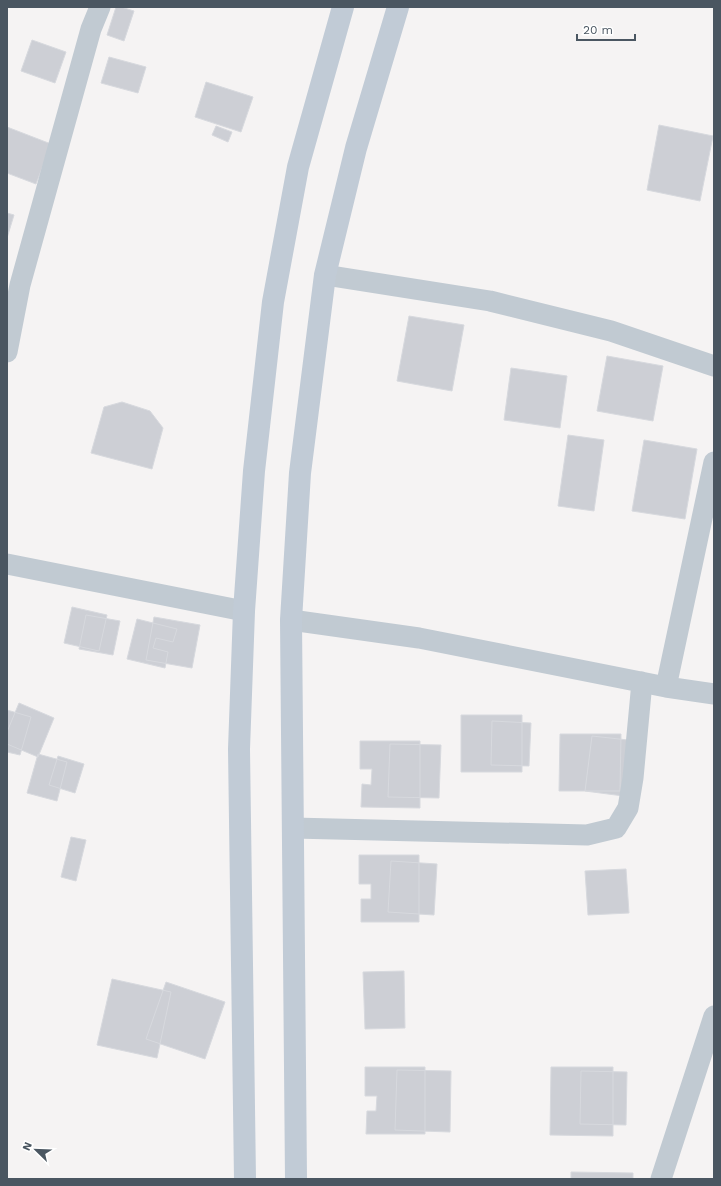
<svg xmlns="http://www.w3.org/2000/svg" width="721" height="1186" viewBox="0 0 721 1186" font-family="'Work Sans',sans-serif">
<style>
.building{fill:#cdcfd5;stroke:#d7d9de}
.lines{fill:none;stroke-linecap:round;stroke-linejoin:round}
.street{stroke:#c1cad2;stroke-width:21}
.secondary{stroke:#c1cbd6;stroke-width:22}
</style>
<rect width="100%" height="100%" fill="#f5f3f3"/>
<path class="building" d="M 116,7 L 121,7 L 134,11 L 124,41 L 107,35 Z
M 32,40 L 66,52 L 55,83 L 21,71 Z
M 109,57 L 146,67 L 138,93 L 101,83 Z
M 206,82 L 253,97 L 241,132 L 195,117 Z
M 659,125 L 713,136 L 700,201 L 647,190 Z
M 216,126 L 232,132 L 228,142 L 212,135 Z
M 7,127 L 51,144 L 36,184 L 7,173 Z
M 7,213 L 14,215 L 7,238 Z
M 409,316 L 464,325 L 452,391 L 397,381 Z
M 607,356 L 663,366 L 653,421 L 597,411 Z
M 511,368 L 567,376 L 560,428 L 504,420 Z
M 122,402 L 150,411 L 163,428 L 152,469 L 91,453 L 104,407 Z
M 568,435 L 604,440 L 594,511 L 558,506 Z
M 644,440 L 697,449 L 685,519 L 632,511 Z
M 72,607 L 107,615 L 99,651 L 64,643 Z
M 86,615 L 120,621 L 113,655 L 79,649 Z
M 154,617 L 200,625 L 192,668 L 146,660 Z
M 137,619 L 177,629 L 173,642 L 156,638 L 153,648 L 168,652 L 165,668 L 127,659 Z
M 19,703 L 54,718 L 38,757 L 7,744 L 7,732 Z
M 7,710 L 31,717 L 20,755 L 7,752 Z
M 461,715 L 522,715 L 522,772 L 461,772 Z
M 492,721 L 531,723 L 529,766 L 491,765 Z
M 560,734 L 621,734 L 620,791 L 559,791 Z
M 592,736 L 637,741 L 631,797 L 585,791 Z
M 360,741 L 420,741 L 420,808 L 361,807 L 362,784 L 371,785 L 372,769 L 360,769 Z
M 390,744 L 441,745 L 439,798 L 388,797 Z
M 38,754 L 67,762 L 57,801 L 27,793 Z
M 58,756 L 84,764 L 75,793 L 49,785 Z
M 71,837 L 86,840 L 76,881 L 61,877 Z
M 359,855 L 419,855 L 419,922 L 361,922 L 361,899 L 371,899 L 371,884 L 359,884 Z
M 391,861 L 437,864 L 434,915 L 388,912 Z
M 626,869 L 629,913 L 588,915 L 585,871 Z
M 404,971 L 405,1028 L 365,1029 L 363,972 Z
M 112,979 L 171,992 L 157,1058 L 97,1045 Z
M 166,982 L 225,1002 L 205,1059 L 146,1039 Z
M 365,1067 L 425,1067 L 425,1134 L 366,1134 L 367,1111 L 376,1111 L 377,1096 L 365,1096 Z
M 551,1067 L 613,1067 L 613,1136 L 550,1135 Z
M 397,1070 L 451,1071 L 450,1132 L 395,1130 Z
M 581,1071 L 627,1072 L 626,1125 L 580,1124 Z
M 571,1172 L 633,1173 L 633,1179 L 571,1179 Z"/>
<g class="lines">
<path class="street" d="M 325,275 L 490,301 L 611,331 L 714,366
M 7,352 L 20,285 L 91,29 L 100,7
M 7,564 L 244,611
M 291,620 L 419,638 L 666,687 L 714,694
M 666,687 L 714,462
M 293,828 L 587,835 L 616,828 L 628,808 L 633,778 L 642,682
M 661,1179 L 714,1016"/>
<path class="secondary" d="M 245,1179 L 239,749 L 244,611 L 254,471 L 273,302 L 298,167 L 343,7
M 296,1179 L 291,620 L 300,473 L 325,275 L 356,148 L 398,7"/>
</g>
<rect width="721" height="1186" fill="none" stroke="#4a5661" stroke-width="16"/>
<g transform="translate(36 1150) rotate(293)" stroke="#ffffff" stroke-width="3" paint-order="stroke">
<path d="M0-3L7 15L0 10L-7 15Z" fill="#4a5661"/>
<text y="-6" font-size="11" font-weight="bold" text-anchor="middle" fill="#4a5661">N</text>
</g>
<path d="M577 34v6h58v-6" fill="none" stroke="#4a5661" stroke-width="2"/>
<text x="583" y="34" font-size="12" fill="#4a5661" stroke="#ffffff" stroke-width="3" paint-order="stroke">20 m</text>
</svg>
